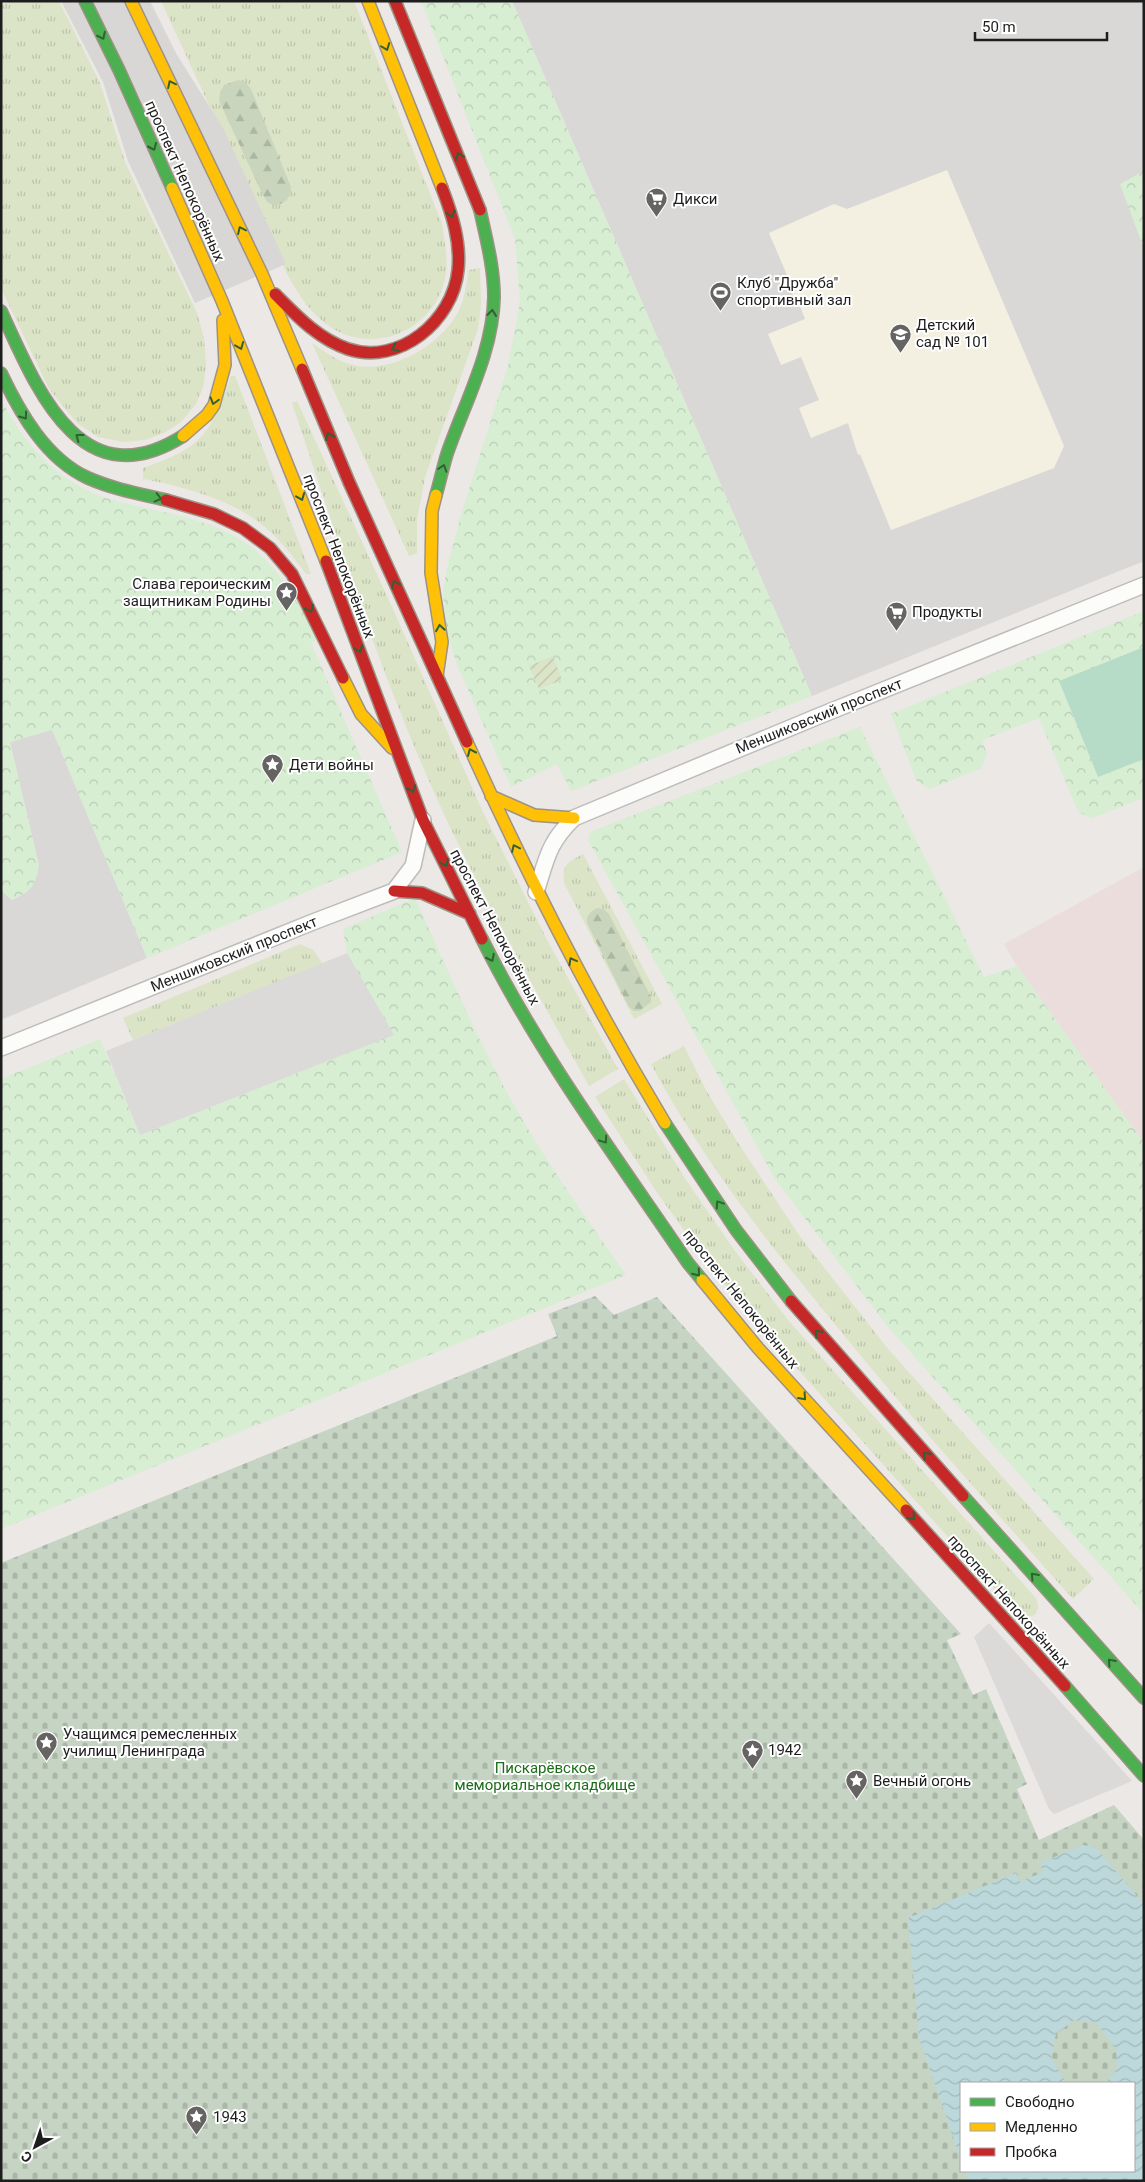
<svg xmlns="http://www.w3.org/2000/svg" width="1145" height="2182" viewBox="0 0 1145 2182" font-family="Roboto,sans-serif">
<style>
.residential{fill:#dad8d7}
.commercial{fill:#ecdddd}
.education{fill:#f4f0e1}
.grass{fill:url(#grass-tufts)}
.forest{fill:url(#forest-firs)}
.cemetery{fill:url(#cemetery-stones);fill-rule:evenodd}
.park{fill:url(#park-crowns)}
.garden{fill:url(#garden-furrows)}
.pitch{fill:#b6dcc7}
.parking{fill:#dbdad9}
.water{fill:url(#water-waves)}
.pier{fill:#d8d7d5}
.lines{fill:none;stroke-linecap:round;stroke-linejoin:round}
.street-casing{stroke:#bebdbc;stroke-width:18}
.fast-casing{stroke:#9e9285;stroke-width:14}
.slow-casing{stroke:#9e9285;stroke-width:14}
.jam-casing{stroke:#9e9285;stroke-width:14}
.street{stroke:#fcfcfb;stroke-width:15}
.fast{stroke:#4caf50;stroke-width:11}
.slow{stroke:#ffc107;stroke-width:11}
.jam{stroke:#c62828;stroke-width:11}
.oneway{stroke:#325f34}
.labels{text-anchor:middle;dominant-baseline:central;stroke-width:4;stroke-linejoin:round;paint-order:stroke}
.street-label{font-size:15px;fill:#1d1d1d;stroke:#fff}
.poi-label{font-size:15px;fill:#1d1d1d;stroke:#fff;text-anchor:start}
.park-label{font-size:15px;fill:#1b6d18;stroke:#fff}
</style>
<defs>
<pattern id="grass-tufts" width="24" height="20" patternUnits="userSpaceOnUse" patternTransform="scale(1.25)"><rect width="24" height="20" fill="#dbe4c7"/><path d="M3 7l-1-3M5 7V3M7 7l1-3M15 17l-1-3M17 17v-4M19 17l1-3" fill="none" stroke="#bcc3aa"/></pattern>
<pattern id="forest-firs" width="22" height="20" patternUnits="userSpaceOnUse" patternTransform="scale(1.25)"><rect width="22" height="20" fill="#c9d6bd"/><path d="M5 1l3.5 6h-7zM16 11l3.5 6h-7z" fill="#acb7a2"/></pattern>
<pattern id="cemetery-stones" width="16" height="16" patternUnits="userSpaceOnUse" patternTransform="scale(1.25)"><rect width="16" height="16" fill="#c6d4c3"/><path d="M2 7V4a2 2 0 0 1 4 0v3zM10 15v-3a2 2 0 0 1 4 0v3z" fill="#aab6a7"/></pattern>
<pattern id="park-crowns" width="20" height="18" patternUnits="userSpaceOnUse" patternTransform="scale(1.25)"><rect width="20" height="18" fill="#d7eed3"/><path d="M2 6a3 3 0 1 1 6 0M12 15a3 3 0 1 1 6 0" fill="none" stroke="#b8ccb5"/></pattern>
<pattern id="garden-furrows" width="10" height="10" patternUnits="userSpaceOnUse" patternTransform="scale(1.25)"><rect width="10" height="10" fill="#dbe4c7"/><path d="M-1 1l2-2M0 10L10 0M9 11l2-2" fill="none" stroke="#bcc3aa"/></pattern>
<pattern id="water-waves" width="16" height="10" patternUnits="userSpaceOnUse" patternTransform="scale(1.25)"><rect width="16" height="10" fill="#bdd8da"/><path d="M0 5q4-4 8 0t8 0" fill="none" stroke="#a2b9bb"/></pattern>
</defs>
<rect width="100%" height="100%" fill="#ebe8e5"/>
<path class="residential" d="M 512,1 L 1144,1 L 1144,561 L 812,696 Z
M 52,729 L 147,958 L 1,1020 L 1,890 L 12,900 L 39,866 L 10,742 Z"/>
<path class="commercial" d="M 1144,867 L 1144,1143 L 1017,966 L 1004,944 Z"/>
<path class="education" d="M 947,170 L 1064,446 L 1054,468 L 891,530 L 860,454 L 858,455 L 848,423 L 811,438 L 799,408 L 819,400 L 801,357 L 781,365 L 768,334 L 805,319 L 800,306 L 797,307 L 791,290 L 793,289 L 769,233 L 834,204 L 847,209 Z"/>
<path class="grass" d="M 11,1 L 59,1 L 100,83 L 125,162 L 197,313 L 204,338 L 206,364 L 204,384 L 196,404 L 181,422 L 164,433 L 145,440 L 123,442 L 98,437 L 77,423 L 49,389 L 1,288 L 1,5 Z
M 161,1 L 354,1 L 442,224 C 444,240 448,257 446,273 C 438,331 370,359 325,323 C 308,310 296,291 286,272 Z
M 480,268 L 481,304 L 478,329 L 425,477 L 417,520 L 417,553 L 409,556 L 312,343 C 325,352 337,361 353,365 C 391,374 439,346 457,314 C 465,300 466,284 469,270 Z
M 231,376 L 235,376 L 311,574 L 306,574 C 292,555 277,535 257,521 C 225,498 182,486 143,479 L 143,468 C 203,448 211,433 231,376 Z
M 297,401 L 392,607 L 482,810 L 546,938 L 618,1069 L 589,1086 C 541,1000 493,915 450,827 C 385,690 340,546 292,403 Z
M 583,854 L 662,1004 L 634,1019 L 564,883 C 563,863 567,863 583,854 Z
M 300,944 L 313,950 L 323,964 L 133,1040 L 123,1018 Z
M 684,1046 L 707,1092 L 738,1143 L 801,1238 L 888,1349 L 1094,1579 L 1073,1599 C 989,1504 904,1410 825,1312 C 761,1234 699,1154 651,1064 Z
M 624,1079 L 684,1177 L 735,1251 L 789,1321 L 1035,1597 C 1039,1604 1039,1608 1035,1615 L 1024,1618 L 1017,1614 L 769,1337 L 713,1270 L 658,1194 L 595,1097 Z"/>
<path class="forest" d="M 238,80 L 245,82 L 251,89 L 291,187 C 290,199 287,202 275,206 L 267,202 L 262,193 L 219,101 L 220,92 L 224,85 Z
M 597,908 L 604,909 L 609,914 L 651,997 L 651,1002 L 640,1011 L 634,1011 L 629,1007 L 587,923 C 587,914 590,912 597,908 Z"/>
<path class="cemetery" d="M 595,1296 L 614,1315 L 657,1297 L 961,1634 L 947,1640 L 973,1695 L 986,1689 L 1027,1784 L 1017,1789 L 1039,1840 L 1114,1805 L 1144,1840 L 1144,2181 L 1,2181 L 1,1563 L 557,1336 L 548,1314 ZM 961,2083 L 1134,2083 L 1134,2171 L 961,2171 Z"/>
<path class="park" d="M 421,1 L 512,1 L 812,696 L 571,791 L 557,764 L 511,787 L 457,665 L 446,628 L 443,590 L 447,568 L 463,508 L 508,366 L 520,302 L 515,239 Z
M 1144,171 L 1144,249 L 1120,184 Z
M 1,399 C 23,444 60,484 109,499 C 151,511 197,515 236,537 C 276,560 296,600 318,639 L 311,643 L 402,852 L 147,958 L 52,730 L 10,742 L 39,866 C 35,886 31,892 12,900 L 1,890 Z
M 1144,611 L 1144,647 L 1059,682 L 1098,776 L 1144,759 L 1144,798 L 1092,818 L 1078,812 L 1039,718 L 982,740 L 987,754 L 981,768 L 930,789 L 916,780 L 891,714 Z
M 860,727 L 984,977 L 1017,966 L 1144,1143 L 1144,1614 L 888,1327 L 775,1179 L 588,840 L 590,832 Z
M 415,898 C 444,961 471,1026 504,1087 C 539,1153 584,1214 626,1275 L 1,1529 L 1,1079 L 100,1039 L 140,1135 L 393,1035 L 347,953 L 343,929 Z"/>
<path class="garden" d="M 553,656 L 562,680 L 539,689 L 529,666 Z"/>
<path class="pitch" d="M 1144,647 L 1144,759 L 1098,777 L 1059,681 Z"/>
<path class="parking" d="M 347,953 L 394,1035 L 140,1135 L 106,1051 Z
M 989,1623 L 1132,1781 L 1054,1814 L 1049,1809 L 974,1637 Z"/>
<path class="water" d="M 1083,1845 L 1095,1847 L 1144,1904 L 1144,2181 L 969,2181 L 965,2171 L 1134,2171 L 1134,2083 L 1105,2083 L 1117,2069 L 1116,2050 L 1097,2023 L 1074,2020 L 1056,2034 L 1051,2057 L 1066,2083 L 961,2083 L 961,2160 L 919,2038 L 908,1918 L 1016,1873 L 1020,1882 L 1043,1872 L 1040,1863 Z"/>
<path class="pier" d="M 61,1 L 150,1 L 177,55 L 223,128 L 286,264 L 195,303 L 128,161 L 103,82 Z"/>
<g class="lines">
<defs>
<path id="street" d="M 536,892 C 547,858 548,843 574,818 L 814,718 L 1144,585
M 1,1048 L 313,922 L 394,891 L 413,866 L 423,820"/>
<path id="fast" d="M 85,1 L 119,70 L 172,188
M 1,311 C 36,387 80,501 183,436
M 1,373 C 20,413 46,459 88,478 C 113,489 140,494 166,500
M 436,495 C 440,481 443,467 447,454 C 465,402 493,352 494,297 C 494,267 486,238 480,210
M 482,939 C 539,1053 616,1157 688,1263 L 702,1280
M 665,1123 L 736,1230 L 791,1301
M 963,1496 L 1144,1698
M 1065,1686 L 1144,1776"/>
<path id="slow" d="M 131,1 L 262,274 L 302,369
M 368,1 L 442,188
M 172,188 L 222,301 L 326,561
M 183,436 L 207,415 L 214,405 L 225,365 L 223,320
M 436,495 L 432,511 L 431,573 L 442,642 L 437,676
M 343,678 L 361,714 L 392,748
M 467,742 C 526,873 591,1000 665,1123
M 491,796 L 534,815 L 574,818
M 702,1280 L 758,1348 L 906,1510"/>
<path id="jam" d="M 395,1 L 480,210
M 275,294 C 296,315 318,339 348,349 C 399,366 453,321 458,270 C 461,242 452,214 442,188
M 302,369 L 349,482 L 467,742
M 166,500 L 214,514 L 243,528 L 270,548 L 292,574 L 343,678
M 326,561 L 423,820 L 482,939
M 394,891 L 422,893 L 470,914
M 791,1301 L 963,1496
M 906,1510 L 1065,1686"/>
</defs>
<use href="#street" class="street-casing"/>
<use href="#fast" class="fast-casing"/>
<use href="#slow" class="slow-casing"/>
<use href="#jam" class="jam-casing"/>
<use href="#street" class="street"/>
<use href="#fast" class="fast"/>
<use href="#slow" class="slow"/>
<use href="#jam" class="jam"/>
</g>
<defs><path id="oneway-chevron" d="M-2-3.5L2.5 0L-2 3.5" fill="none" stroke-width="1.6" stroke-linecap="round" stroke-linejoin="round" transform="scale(1.25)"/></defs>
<g class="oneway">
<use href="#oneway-chevron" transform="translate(102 36) rotate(64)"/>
<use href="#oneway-chevron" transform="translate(386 47) rotate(69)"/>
<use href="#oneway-chevron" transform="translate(171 84) rotate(-116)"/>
<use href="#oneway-chevron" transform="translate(153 147) rotate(66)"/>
<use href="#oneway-chevron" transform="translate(459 156) rotate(-112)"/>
<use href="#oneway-chevron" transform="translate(451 214) rotate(74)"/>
<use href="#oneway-chevron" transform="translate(241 230) rotate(-115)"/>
<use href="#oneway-chevron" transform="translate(492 313) rotate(-83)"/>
<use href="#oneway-chevron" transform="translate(240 346) rotate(68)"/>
<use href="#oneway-chevron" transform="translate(395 348) rotate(156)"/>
<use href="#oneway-chevron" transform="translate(214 401) rotate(106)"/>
<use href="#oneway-chevron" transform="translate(24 416) rotate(54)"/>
<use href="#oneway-chevron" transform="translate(329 436) rotate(-113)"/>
<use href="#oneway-chevron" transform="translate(79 437) rotate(-143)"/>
<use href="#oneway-chevron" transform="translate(443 468) rotate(-72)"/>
<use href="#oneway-chevron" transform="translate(301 497) rotate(68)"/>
<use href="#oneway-chevron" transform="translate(158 498) rotate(14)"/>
<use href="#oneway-chevron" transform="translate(395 584) rotate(-115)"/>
<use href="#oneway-chevron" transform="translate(310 609) rotate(65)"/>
<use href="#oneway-chevron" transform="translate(440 628) rotate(-99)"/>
<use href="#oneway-chevron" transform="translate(359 649) rotate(69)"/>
<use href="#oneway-chevron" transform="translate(471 752) rotate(-114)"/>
<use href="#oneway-chevron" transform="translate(412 789) rotate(70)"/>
<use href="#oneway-chevron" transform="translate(515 848) rotate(-115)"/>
<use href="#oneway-chevron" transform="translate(445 863) rotate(64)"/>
<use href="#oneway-chevron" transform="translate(491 958) rotate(63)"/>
<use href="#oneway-chevron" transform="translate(572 961) rotate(-119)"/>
<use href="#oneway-chevron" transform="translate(604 1140) rotate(56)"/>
<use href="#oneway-chevron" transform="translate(719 1204) rotate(-124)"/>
<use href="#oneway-chevron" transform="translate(697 1273) rotate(51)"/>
<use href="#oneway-chevron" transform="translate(818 1333) rotate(-132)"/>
<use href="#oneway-chevron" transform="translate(803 1397) rotate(48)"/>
<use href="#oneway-chevron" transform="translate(926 1455) rotate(-132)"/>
<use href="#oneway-chevron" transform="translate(912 1517) rotate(48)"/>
<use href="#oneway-chevron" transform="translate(1034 1576) rotate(-132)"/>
<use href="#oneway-chevron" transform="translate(1111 1662) rotate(-132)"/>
</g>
<defs>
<symbol id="supermarket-pin" viewBox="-11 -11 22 30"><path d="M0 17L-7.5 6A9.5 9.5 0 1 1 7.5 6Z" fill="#656463" stroke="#fff"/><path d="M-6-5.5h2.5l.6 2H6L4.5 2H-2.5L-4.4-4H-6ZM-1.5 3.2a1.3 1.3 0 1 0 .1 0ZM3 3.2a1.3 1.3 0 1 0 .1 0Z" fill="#fff"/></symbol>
<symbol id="stadium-pin" viewBox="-11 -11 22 30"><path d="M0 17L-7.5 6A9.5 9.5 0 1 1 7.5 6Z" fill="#656463" stroke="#fff"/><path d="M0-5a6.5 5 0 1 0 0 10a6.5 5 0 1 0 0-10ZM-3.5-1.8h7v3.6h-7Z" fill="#fff"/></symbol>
<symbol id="school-pin" viewBox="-11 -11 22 30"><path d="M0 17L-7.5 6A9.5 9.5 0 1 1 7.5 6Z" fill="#656463" stroke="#fff"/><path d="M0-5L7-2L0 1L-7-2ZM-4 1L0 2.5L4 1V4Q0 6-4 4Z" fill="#fff"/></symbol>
<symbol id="sight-pin" viewBox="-11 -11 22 30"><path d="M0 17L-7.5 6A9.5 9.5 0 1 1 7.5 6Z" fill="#656463" stroke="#fff"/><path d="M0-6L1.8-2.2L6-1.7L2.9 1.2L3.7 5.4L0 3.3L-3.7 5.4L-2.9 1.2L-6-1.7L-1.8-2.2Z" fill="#fff"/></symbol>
</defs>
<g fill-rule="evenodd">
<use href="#supermarket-pin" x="644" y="186" width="25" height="34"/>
<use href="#stadium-pin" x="708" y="280" width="25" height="34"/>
<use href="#school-pin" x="888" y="322" width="25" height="34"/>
<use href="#sight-pin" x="274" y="580" width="25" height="34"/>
<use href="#supermarket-pin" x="884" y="600" width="25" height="34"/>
<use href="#sight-pin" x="260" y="752" width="25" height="34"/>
<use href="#sight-pin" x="34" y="1730" width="25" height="34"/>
<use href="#sight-pin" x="740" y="1738" width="25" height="34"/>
<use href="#sight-pin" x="844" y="1768" width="25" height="34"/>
<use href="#sight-pin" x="184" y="2104" width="25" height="34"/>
</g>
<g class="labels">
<g class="street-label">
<text transform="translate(185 181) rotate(66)">проспект Непокорённых</text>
<text transform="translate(339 556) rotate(69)">проспект Непокорённых</text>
<text transform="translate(819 716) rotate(-22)">Меншиковский проспект</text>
<text transform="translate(495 927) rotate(62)">проспект Непокорённых</text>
<text transform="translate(234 954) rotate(-22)">Меншиковский проспект</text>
<text transform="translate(741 1299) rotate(51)">проспект Непокорённых</text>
<text transform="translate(1009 1602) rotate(48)">проспект Непокорённых</text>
</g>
<g class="poi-label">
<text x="673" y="199">Дикси</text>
<text x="737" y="283">Клуб "Дружба"<tspan x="737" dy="17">спортивный зал</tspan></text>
<text x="916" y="325">Детский<tspan x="916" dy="17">сад № 101</tspan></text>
<text x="271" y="584" text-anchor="end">Слава героическим<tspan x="271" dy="17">защитникам Родины</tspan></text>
<text x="912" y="612">Продукты</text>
<text x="289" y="765">Дети войны</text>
<text x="63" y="1734">Учащимся ремесленных<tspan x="63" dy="17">училищ Ленинграда</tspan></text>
<text x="768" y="1750">1942</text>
<text x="873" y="1781">Вечный огонь</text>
<text x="213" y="2117">1943</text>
</g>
<g class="park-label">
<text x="545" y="1768">Пискарёвское<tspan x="545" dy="17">мемориальное кладбище</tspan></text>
</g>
</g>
<rect width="1145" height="2182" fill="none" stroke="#1d1d1d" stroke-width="5"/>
<rect x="960" y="2082" width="175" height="90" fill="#ffffff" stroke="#a5a5a5"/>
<rect x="970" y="2098" width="25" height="8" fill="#4caf50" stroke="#a5a5a5"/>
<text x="1005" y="2107" font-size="15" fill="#1d1d1d">Свободно</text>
<rect x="970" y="2123" width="25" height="8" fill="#ffc107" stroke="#a5a5a5"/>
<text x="1005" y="2132" font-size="15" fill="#1d1d1d">Медленно</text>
<rect x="970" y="2148" width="25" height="8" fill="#c62828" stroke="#a5a5a5"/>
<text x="1005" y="2157" font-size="15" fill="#1d1d1d">Пробка</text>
<g transform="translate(35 2147) rotate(220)" stroke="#ffffff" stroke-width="4" paint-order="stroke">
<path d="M0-4L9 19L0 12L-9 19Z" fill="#1d1d1d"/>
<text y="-8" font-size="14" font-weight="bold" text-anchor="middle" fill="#1d1d1d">С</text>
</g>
<path d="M975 32v8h132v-8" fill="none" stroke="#1d1d1d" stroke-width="2.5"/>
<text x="982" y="32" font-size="15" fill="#1d1d1d" stroke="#ffffff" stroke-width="4" paint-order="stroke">50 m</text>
</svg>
